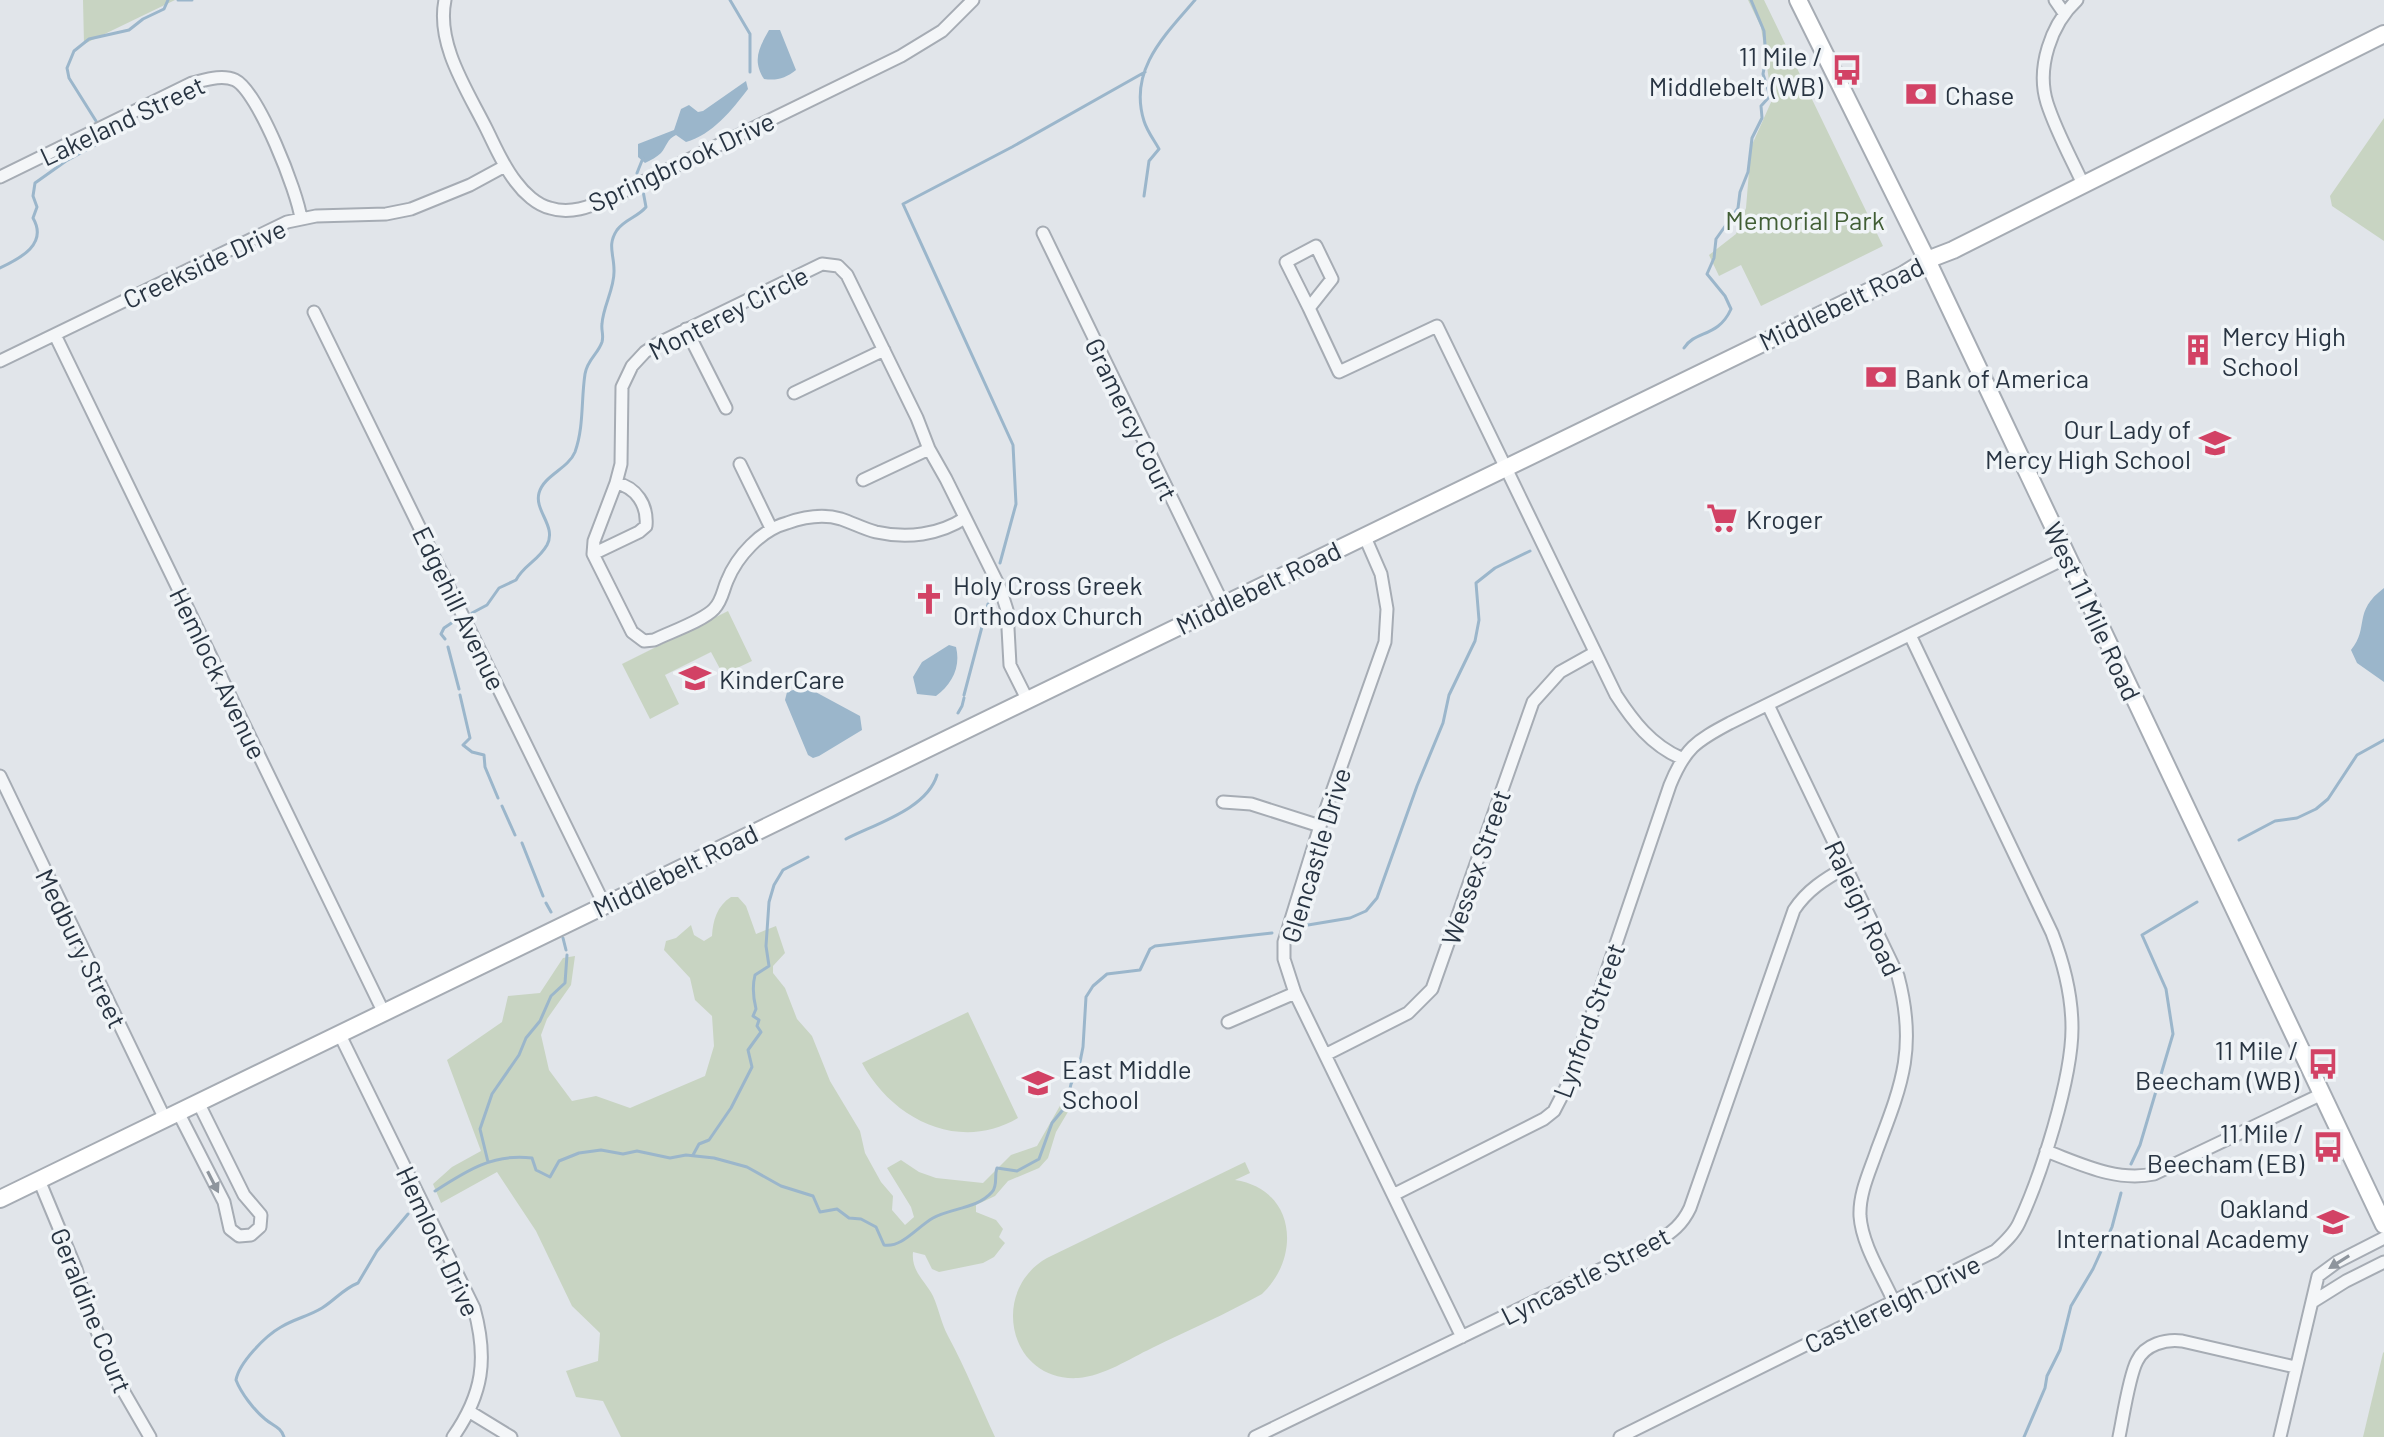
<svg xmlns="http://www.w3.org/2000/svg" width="2384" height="1437" viewBox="0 0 2384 1437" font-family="Barlow,sans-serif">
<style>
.green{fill:#c8d4c2}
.water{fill:#9bb6cb}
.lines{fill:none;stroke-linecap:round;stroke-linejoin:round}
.stream{stroke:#9bb6cb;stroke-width:3}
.street-casing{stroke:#a6acb4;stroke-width:15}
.secondary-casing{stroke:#a6acb4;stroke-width:20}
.street{stroke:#f4f6f8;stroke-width:11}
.secondary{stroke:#fff;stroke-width:16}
.oneway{fill:#8e959d}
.labels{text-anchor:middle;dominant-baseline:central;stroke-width:7;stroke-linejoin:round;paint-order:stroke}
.poi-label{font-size:26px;fill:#283442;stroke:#f0f4f7;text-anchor:start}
.street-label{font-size:26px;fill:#283442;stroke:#f0f4f7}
.park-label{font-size:26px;fill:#415e35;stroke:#f0f4f7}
</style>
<rect width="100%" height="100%" fill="#e1e5ea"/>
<path class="green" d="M 83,0 L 175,0 L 84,44 Z
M 1748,0 L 1764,0 L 1883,246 L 1761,306 L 1741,265 L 1719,276 L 1709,255 L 1736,234 L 1746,208 L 1751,147 L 1772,100 L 1761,27 Z
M 2384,118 L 2384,241 L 2332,206 L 2330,196 Z
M 728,611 L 752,661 L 735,669 L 737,675 L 726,680 L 711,652 L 665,675 L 679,704 L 650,719 L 622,664 Z
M 731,897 L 738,897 L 746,906 L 756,934 L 776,926 L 785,953 L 773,966 L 773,973 L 785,988 L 797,1019 L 812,1036 L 830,1081 L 860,1131 L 865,1153 L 881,1182 L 893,1196 L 892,1210 L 905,1225 L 914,1217 L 911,1207 L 887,1168 L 901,1160 L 919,1172 L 936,1178 L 983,1183 L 1011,1155 L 1037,1146 L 1065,1097 L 1075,1100 L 1056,1132 L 1048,1158 L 1039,1168 L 1008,1181 L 995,1196 L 976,1205 L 976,1212 L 996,1220 L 1003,1229 L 999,1237 L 1005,1243 L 994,1257 L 983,1263 L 939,1272 L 932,1269 L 925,1255 L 913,1252 C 911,1272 925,1280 933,1296 C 939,1309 941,1323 948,1336 C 966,1369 979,1403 995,1437 L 621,1437 L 603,1401 L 576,1397 L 566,1371 L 598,1361 L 600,1333 L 572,1306 L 536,1231 L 497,1172 L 441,1203 L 433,1184 L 452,1167 L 481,1151 L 447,1060 L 502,1022 L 508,996 L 540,993 L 563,958 L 575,956 L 571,985 L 547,1019 L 541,1035 L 549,1070 L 572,1101 L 596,1096 L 630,1108 L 705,1076 L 714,1046 L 712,1016 L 695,1000 L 690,978 L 664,950 L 666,941 L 676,938 L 691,925 L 694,935 L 704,941 L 712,936 C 713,920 717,906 731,897 Z
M 968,1012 L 1018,1118 C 959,1153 892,1119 862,1063 Z
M 1245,1162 L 1250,1173 L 1235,1180 C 1295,1189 1302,1256 1262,1294 C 1226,1314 1189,1330 1152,1348 C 1129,1359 1104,1376 1078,1378 C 1009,1382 989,1291 1047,1258 Z
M 2384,1352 L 2384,1437 L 2363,1437 L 2383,1353 Z"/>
<path class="water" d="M 769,30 L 780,30 L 796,70 C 786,78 777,81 764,79 C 752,60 759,48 769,30 Z
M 746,81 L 748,89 C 732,110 712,135 686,142 L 676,135 C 667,139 667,146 661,153 C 657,157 651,160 645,163 L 638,157 L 638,144 L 674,130 L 681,109 L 689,105 L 698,112 L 703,111 Z
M 2384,588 L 2384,682 L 2357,663 L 2351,650 C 2370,627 2352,612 2384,588 Z
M 949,645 L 956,647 C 961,667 952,684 936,696 L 917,694 L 913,677 L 922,662 Z
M 796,689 L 810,689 L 860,716 L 862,730 L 819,756 L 813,758 L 808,755 L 785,700 L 787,692 Z"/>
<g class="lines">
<path class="stream" d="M 178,0 L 192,0
M 730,0 L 750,34 L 750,72
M 96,121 L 69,78 L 67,68 L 74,51 L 89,39 L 129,30 L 143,19 L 164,9 L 168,0
M 637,173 L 643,158
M 1144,196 L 1149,161 L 1159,149 C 1154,140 1147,131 1144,121 C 1128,70 1165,35 1195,0
M 0,268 C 21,258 48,244 33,218 L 37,207 L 33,196 L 35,183 L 66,161 L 99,143 L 100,136
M 1684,348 C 1695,330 1718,338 1731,309 L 1725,296 L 1707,274 L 1714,258 L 1716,239 L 1738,208 L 1740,192 L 1748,172 L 1752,138 L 1762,118 L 1761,106 L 1770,96 L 1763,74 L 1766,58 L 1764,31 L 1751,0
M 1000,563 L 1016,504 L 1013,445 L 903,204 L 1012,147 L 1145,72
M 472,613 L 487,605 L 499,588 L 516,580 C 524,565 538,561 547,545 C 557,526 534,511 539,493 C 544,475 568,469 575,452 C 584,427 581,400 585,374 C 587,360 598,354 602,342 C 604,335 601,330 602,324 C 603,306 615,288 614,270 C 614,254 607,245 617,230 C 625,219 638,217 646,207 L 643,191
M 445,639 L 441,634 L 444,628 L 456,620
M 448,647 L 459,689
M 460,695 L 470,738 L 463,745 L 472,752 L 484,755 L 485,767 L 498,798
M 964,695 L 988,604
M 958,713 L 962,706 L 964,698
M 502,806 L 515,835
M 846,839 C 875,824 927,809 937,775
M 2239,840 L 2275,821 L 2297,818 L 2316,809 L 2328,799 L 2357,755 L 2384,740
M 522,843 L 543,896
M 546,903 L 551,912
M 1302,926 L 1350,918 L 1366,911 L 1377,898 L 1417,786 L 1443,723 L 1449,695 L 1475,641 L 1479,620 L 1476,583 L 1495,568 L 1530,551
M 563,938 L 566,950
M 693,1155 L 699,1144 L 709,1140 L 731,1108 L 752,1067 L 748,1050 L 761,1032 L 757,1026 L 759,1020 L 753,1016 L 756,1009 C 753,997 752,987 755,975 L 769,966 L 766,946 L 769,902 L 774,885 L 783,870 L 808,857
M 488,1162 L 480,1129 L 492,1094 L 519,1055 L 526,1038 L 540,1021 L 551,996 L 565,983 L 567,955
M 2131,1164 L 2140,1145 L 2173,1034 L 2166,989 L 2142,935 L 2197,902
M 435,1191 C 466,1171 493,1153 532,1158 L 536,1170 L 550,1177 L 559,1161 L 579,1153 L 601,1150 L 623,1154 L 637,1151 L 670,1158 L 686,1155 L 714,1158 L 747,1167 L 781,1186 L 813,1196 L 820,1212 L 837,1209 L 849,1218 L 861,1219 L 876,1227 L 884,1245 C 902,1248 917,1227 933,1218 C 951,1208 977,1209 992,1192 C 998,1186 994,1176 997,1168 L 1017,1171 L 1039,1159 L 1052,1123 L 1066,1106 L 1071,1084 L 1079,1067 L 1083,1047 L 1086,997 L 1093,986 L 1107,974 L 1140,970 L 1150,949 L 1155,946 L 1272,933
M 284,1437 C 281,1427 273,1426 265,1419 C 254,1410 241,1393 236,1380 C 239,1363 265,1336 281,1327 C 294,1319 309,1316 322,1308 C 335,1300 343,1289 358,1283 L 377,1251 L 408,1214
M 2024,1437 L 2045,1388 L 2047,1376 L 2060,1350 L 2071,1306 L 2093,1269 L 2112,1227 L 2121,1193"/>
<defs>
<path id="street" d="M 445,0 C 436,44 467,90 486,128 C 495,146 503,166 516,182 C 524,193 537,205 550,208 C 571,215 591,206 610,198 L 901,56 L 942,31 L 973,0
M 2055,0 L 2064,13
M 2077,0 C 2051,24 2036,68 2047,103 C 2056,131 2071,158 2083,184
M 0,177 L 192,83 C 205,80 222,74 235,80 C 258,91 298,193 301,219
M 1043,233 L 1223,604
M 1309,308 L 1286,262 L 1316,246 L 1332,279 L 1309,308 L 1339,372 L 1437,326 L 1616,695 C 1633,721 1651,745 1681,758
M 314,312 L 604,904
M 686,329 L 726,408
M 55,335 L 383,1011
M 0,361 L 287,222 L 316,216 L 386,214 L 411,209 L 470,185 L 505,166
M 794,393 L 884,350
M 740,464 L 771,528
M 863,480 L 929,449
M 965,518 C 939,535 907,539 876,532 C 864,529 853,523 841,519 C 824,514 804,517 787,523 C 761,530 737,556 727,581 C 723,590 722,601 714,609 C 703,621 670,632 654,640 L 644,641 L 632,632 L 593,554 L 594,541 L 616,483 L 621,464 L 622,387 L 632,366 L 645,352 L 657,344 L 822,264 L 838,266 L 847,275 L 917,418 L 929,449 L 946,479 L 1000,588 L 1007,610 L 1010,665 L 1027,699
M 1364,535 L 1381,574 L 1387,609 L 1385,642 L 1320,826 L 1284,942 L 1284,959 L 1295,993 L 1462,1337
M 593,554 L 639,532 L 646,526 C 648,505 636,487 616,483
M 1768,705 L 1898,976 C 1917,1048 1902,1084 1877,1150 C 1870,1171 1859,1193 1860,1216 C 1862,1245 1882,1275 1894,1302
M 0,776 L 165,1119
M 1223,802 L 1251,804 L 1320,826
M 1228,1022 L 1295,993
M 339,1033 L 474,1308 C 488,1359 483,1394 453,1437
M 1327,1054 L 1408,1013 L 1432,989 L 1533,702 L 1560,672 L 1594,653
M 178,1112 L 224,1202 L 230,1229 L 239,1236 L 251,1235 L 260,1227 L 261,1215 L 244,1195 L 198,1102
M 2046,1151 C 2081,1164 2116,1182 2154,1174 L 2322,1094
M 39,1180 L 76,1269 L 89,1312 L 117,1380 L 150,1437
M 1393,1195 L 1544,1119 L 1554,1111 L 1569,1082 L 1670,785 C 1685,748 1696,741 1730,723 L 2068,557
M 2314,1301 L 2346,1281 L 2384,1262
M 470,1412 L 511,1437
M 1255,1437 L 1657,1242 C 1672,1232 1682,1225 1690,1208 L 1794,910 C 1807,890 1825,879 1846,867
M 1620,1437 L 1995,1251 C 2004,1243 2014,1234 2019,1223 C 2041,1176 2072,1079 2072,1028 C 2072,995 2064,964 2052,933 L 1910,635
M 2119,1437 C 2123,1418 2129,1376 2137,1361 C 2145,1344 2166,1339 2182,1341 L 2295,1367
M 2280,1437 L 2318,1276 L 2337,1262 L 2384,1238"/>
<path id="secondary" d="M 1798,0 L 1927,260 L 2384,1225
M 0,1199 L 1903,275 L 1927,260 L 1953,250 L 2384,34"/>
</defs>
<use href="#street" class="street-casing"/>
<use href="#secondary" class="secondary-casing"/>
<use href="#street" class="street"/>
<use href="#secondary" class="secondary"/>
</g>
<defs><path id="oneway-solid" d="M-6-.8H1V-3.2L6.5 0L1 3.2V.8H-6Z" transform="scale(2)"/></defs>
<g class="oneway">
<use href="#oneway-solid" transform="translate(213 1182) rotate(63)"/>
<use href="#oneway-solid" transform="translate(2339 1262) rotate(148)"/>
</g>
<defs>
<symbol id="bus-bare" viewBox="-9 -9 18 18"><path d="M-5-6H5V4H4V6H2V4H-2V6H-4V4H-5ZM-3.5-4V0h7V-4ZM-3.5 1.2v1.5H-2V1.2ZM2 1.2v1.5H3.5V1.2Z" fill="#d24265" stroke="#f0f4f7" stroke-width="2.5" paint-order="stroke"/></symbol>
<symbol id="bank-bare" viewBox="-9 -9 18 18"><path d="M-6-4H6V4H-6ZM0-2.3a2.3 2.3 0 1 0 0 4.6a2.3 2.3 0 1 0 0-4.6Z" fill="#d24265" stroke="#f0f4f7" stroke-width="2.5" paint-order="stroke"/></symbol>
<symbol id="building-bare" viewBox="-9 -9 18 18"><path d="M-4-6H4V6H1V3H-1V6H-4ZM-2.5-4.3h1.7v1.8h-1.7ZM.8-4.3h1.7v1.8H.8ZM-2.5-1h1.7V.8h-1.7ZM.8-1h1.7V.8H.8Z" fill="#d24265" stroke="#f0f4f7" stroke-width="2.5" paint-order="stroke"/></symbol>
<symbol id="school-bare" viewBox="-9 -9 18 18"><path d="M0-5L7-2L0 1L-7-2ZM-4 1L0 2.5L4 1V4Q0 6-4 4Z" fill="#d24265" stroke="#f0f4f7" stroke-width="2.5" paint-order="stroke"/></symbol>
<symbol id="supermarket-bare" viewBox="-9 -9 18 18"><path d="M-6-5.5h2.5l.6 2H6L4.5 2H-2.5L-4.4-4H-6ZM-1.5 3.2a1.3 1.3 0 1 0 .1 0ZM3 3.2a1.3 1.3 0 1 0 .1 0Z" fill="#d24265" stroke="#f0f4f7" stroke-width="2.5" paint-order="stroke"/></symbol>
<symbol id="church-bare" viewBox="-9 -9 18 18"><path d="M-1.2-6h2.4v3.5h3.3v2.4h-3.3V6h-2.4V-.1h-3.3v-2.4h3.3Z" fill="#d24265" stroke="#f0f4f7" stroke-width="2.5" paint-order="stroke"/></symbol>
</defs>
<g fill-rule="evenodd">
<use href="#bus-bare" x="1825" y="48" width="44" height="44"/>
<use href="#bank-bare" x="1899" y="72" width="44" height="44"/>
<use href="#building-bare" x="2176" y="328" width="44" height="44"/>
<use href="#bank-bare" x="1859" y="355" width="44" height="44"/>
<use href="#school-bare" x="2193" y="421" width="44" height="44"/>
<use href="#supermarket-bare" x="1700" y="496" width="44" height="44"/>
<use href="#church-bare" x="907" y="577" width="44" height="44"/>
<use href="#school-bare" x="673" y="656" width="44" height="44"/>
<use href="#bus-bare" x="2301" y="1042" width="44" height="44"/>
<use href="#school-bare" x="1016" y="1061" width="44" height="44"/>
<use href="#bus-bare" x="2306" y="1125" width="44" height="44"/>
<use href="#school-bare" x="2311" y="1200" width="44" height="44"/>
</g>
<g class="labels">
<g class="poi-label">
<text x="1823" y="55" text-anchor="end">11 Mile /<tspan x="1823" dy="30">Middlebelt (WB)</tspan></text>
<text x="1945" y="94">Chase</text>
<text x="2222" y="335">Mercy High<tspan x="2222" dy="30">School</tspan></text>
<text x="1905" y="377">Bank of America</text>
<text x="2191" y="428" text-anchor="end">Our Lady of<tspan x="2191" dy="30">Mercy High School</tspan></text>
<text x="1746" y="518">Kroger</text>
<text x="953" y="584">Holy Cross Greek<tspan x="953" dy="30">Orthodox Church</tspan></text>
<text x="719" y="678">KinderCare</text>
<text x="2299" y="1049" text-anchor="end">11 Mile /<tspan x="2299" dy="30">Beecham (WB)</tspan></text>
<text x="1062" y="1068">East Middle<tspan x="1062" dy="30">School</tspan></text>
<text x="2304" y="1132" text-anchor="end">11 Mile /<tspan x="2304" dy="30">Beecham (EB)</tspan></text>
<text x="2309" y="1207" text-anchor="end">Oakland<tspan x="2309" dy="30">International Academy</tspan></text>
</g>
<g class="street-label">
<text transform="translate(122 120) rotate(-25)">Lakeland Street</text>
<text transform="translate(681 161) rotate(-25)">Springbrook Drive</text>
<text transform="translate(204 263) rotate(-25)">Creekside Drive</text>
<text transform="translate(1841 303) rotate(-26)">Middlebelt Road</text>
<text transform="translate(728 312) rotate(-27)">Monterey Circle</text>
<text transform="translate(1132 419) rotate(64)">Gramercy Court</text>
<text transform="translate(1258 587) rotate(-26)">Middlebelt Road</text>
<text transform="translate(460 608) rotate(64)">Edgehill Avenue</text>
<text transform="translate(2093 611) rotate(65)">West 11 Mile Road</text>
<text transform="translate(219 673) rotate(64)">Hemlock Avenue</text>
<text transform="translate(1315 855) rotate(-73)">Glencastle Drive</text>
<text transform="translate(1475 867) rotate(-71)">Wessex Street</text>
<text transform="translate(675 870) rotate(-26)">Middlebelt Road</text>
<text transform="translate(1864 908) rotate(65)">Raleigh Road</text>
<text transform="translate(82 948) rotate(64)">Medbury Street</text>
<text transform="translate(1588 1020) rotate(-70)">Lynford Street</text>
<text transform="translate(439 1241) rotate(65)">Hemlock Drive</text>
<text transform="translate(1585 1275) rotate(-27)">Lyncastle Street</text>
<text transform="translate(1892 1303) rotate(-26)">Castlereigh Drive</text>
<text transform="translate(92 1310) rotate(68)">Geraldine Court</text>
</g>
<g class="park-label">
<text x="1805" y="219">Memorial Park</text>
</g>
</g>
</svg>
